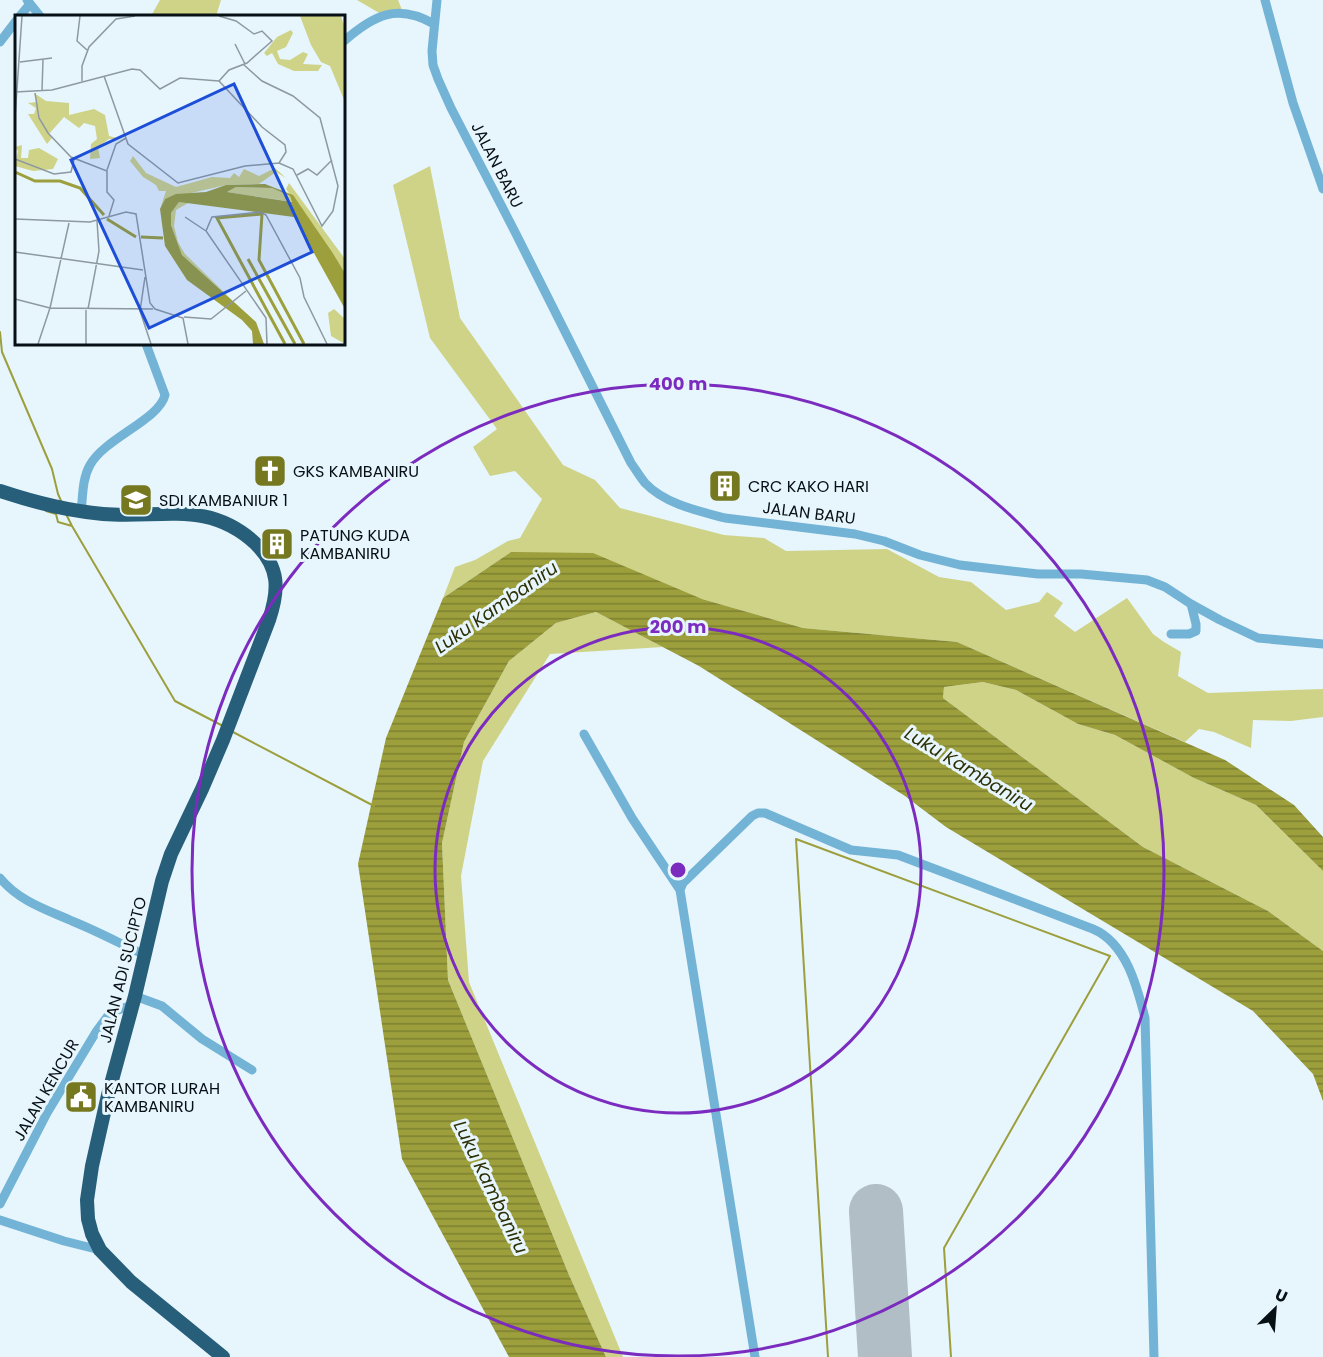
<svg xmlns="http://www.w3.org/2000/svg" width="1323" height="1357" viewBox="0 0 1323 1357" font-family="Poppins,sans-serif">
<style>
.grass{fill:#cfd388}
.water{fill:url(#water-rules)}
.lines{fill:none;stroke-linecap:round;stroke-linejoin:round}
.stream{stroke:#9c9f3b;stroke-width:2}
.runway{stroke:#b2bec6;stroke-width:54}
.minor{stroke:#73b3d5;stroke-width:9}
.highway{stroke:#275f7a;stroke-width:14}
.ring{fill:none;stroke:#7b2cbf;stroke-width:3}
.labels{text-anchor:middle;dominant-baseline:central;stroke-width:6;stroke-linejoin:round;paint-order:stroke}
.street-label{font-size:16px;fill:#071014;stroke:#e7f5fd}
.poi-label{font-size:16px;fill:#071014;stroke:#e7f5fd;text-anchor:start}
.water-label{font-size:18px;font-style:italic;fill:#2e2f04;stroke:#e7f5fd}
.inset-river{fill:none;stroke:#9c9f3b;stroke-width:3}
.inset-road{fill:none;stroke:#8d99a0;stroke-width:1.5}
.view{fill:#1d4ed8;fill-opacity:0.15;stroke:#1d4ed8;stroke-width:3}
.inset-edge{fill:none;stroke:#071014;stroke-width:3}
.centre{fill:#7b2cbf;stroke:#e7f5fd;stroke-width:3}
.ring-label{font-size:18px;text-anchor:middle;font-weight:bold;fill:#7b2cbf;stroke:#e7f5fd;stroke-width:6;stroke-linejoin:round;paint-order:stroke}
</style>
<defs>
<pattern id="water-rules" width="6" height="5" patternUnits="userSpaceOnUse" patternTransform="scale(1.5)"><rect width="6" height="5" fill="#9c9f3b"/><path d="M0 2.5h6" fill="none" stroke="#7d8030"/></pattern>
</defs>
<rect width="100%" height="100%" fill="#e7f5fd"/>
<path class="grass" d="M 160,0 L 221,0 L 216,16 L 151,16 Z
M 357,0 L 398,0 L 402,10 L 381,14 Z
M 430,166 L 460,318 L 563,465 L 595,480 L 620,508 L 724,535 L 764,538 L 786,551 L 887,549 L 939,577 L 971,582 L 1006,610 L 1039,602 L 1047,592 L 1063,603 L 1054,616 L 1075,632 L 1127,598 L 1153,634 L 1164,642 L 1181,652 L 1178,676 L 1208,693 L 1323,689 L 1323,717 L 1291,721 L 1253,720 L 1251,748 L 1214,732 L 1199,729 L 1185,742 L 957,642 L 803,628 L 702,599 L 511,552 L 443,598 L 455,567 L 475,560 L 508,541 L 520,538 L 542,499 L 515,471 L 490,476 L 473,447 L 497,429 L 430,338 L 393,185 Z
M 596,612 L 663,647 L 550,654 L 483,761 L 461,876 L 469,982 L 623,1357 L 606,1357 L 569,1275 L 448,980 L 442,843 L 464,742 L 509,661 L 556,623 Z
M 983,682 L 1016,690 L 1078,724 L 1115,735 L 1194,778 L 1256,805 L 1323,871 L 1323,951 L 1268,911 L 1143,847 L 943,698 L 944,687 Z"/>
<path class="water" d="M 511,552 L 593,553 L 702,599 L 803,628 L 957,642 L 1225,760 L 1294,805 L 1323,837 L 1323,871 L 1256,805 L 1194,778 L 1115,735 L 1078,724 L 1016,690 L 983,682 L 944,687 L 943,698 L 1143,847 L 1268,911 L 1323,951 L 1323,1101 L 1313,1074 L 1253,1011 L 946,827 L 905,796 L 699,666 L 596,612 L 556,623 L 509,661 L 464,742 L 442,843 L 448,980 L 569,1275 L 606,1357 L 509,1357 L 402,1159 L 358,864 L 386,738 L 443,598 Z"/>
<g class="lines">
<path class="stream" d="M 0,332 L 2,352 L 52,469 L 58,494 L 62,503
M 46,511 L 56,514 L 58,522 L 72,526
M 66,514 L 72,526 L 175,701 L 223,726
M 233,732 L 374,806
M 828,1357 L 796,839 L 1110,956 L 944,1248 L 951,1357"/>
<path class="runway" d="M 876,1211 L 885,1357"/>
<path class="minor" d="M 27,0 L 40,16
M 437,0 L 432,51 L 433,65 L 438,79 L 451,108 L 515,232 L 631,463 C 636,470 640,477 645,483 C 665,504 698,511 725,518 L 855,534 L 884,541 L 920,555 L 960,565 L 1038,574 L 1081,574 L 1147,580 L 1165,587 L 1191,604 L 1220,620 L 1258,638 L 1323,644
M 1265,0 L 1293,103 L 1323,189
M 20,16 L 30,4
M 344,41 C 374,15 397,3 434,24
M 0,42 L 16,21
M 81,512 C 83,496 82,479 90,465 C 105,438 159,420 165,395 L 146,344
M 1171,634 L 1189,634 L 1196,631 L 1196,624 L 1191,604
M 584,734 L 632,818 L 680,890
M 0,878 C 19,901 45,909 72,921 C 97,931 121,944 145,955
M 135,996 L 162,1006 L 202,1039 L 252,1070
M 0,1204 L 47,1113 L 96,1032 L 110,1013 L 132,1005
M 0,1220 L 64,1241 L 100,1250
M 755,1357 L 680,890 L 683,883 L 752,816 L 758,813 L 765,813 L 851,850 L 898,855 L 1093,929 C 1126,943 1137,986 1145,1018 L 1154,1357"/>
<path class="highway" d="M 0,491 C 33,502 68,511 103,514 C 160,519 208,499 256,544 C 280,568 279,590 269,620 L 223,740 L 202,789 L 171,854 L 162,881 L 135,996 L 108,1095 L 92,1166 L 87,1200 L 88,1219 L 92,1234 L 100,1250 L 131,1282 L 223,1357"/>
</g>
<g class="ring">
<circle cx="678" cy="870" r="243"/>
<circle cx="678" cy="870" r="486"/>
</g>
<defs>
<symbol id="church-square" viewBox="-11 -11 22 22"><rect x="-9" y="-9" width="18" height="18" rx="4" fill="#75781f" stroke="#e7f5fd"/><path d="M-1.2-6h2.4v3.5h3.3v2.4h-3.3V6h-2.4V-.1h-3.3v-2.4h3.3Z" fill="#fff"/></symbol>
<symbol id="building-square" viewBox="-11 -11 22 22"><rect x="-9" y="-9" width="18" height="18" rx="4" fill="#75781f" stroke="#e7f5fd"/><path d="M-4-6H4V6H1V3H-1V6H-4ZM-2.5-4.3h1.7v1.8h-1.7ZM.8-4.3h1.7v1.8H.8ZM-2.5-1h1.7V.8h-1.7ZM.8-1h1.7V.8H.8Z" fill="#fff"/></symbol>
<symbol id="school-square" viewBox="-11 -11 22 22"><rect x="-9" y="-9" width="18" height="18" rx="4" fill="#75781f" stroke="#e7f5fd"/><path d="M0-5L7-2L0 1L-7-2ZM-4 1L0 2.5L4 1V4Q0 6-4 4Z" fill="#fff"/></symbol>
<symbol id="civic-square" viewBox="-11 -11 22 22"><rect x="-9" y="-9" width="18" height="18" rx="4" fill="#75781f" stroke="#e7f5fd"/><path d="M-.6-6.5H3V-4.5H.6V-3L4-1V1h2V6H-6V1h2V-1L-.6-3ZM-1.2 2.5V6h2.4V2.5Z" fill="#fff"/></symbol>
</defs>
<g fill-rule="evenodd">
<use href="#church-square" x="251" y="452" width="38" height="38"/>
<use href="#building-square" x="706" y="467" width="38" height="38"/>
<use href="#school-square" x="117" y="481" width="38" height="38"/>
<use href="#building-square" x="258" y="525" width="38" height="38"/>
<use href="#civic-square" x="62" y="1078" width="38" height="38"/>
</g>
<g class="labels">
<g class="street-label">
<text transform="translate(497 165) rotate(63)">JALAN BARU</text>
<text transform="translate(809 513) rotate(7)">JALAN BARU</text>
<text transform="translate(123 970) rotate(-76)">JALAN ADI SUCIPTO</text>
<text transform="translate(46 1090) rotate(-60)">JALAN KENCUR</text>
</g>
<g class="poi-label">
<text x="293" y="471">GKS KAMBANIRU</text>
<text x="748" y="486">CRC KAKO HARI</text>
<text x="159" y="500">SDI KAMBANIUR 1</text>
<text x="300" y="535">PATUNG KUDA<tspan x="300" dy="18">KAMBANIRU</tspan></text>
<text x="104" y="1088">KANTOR LURAH<tspan x="104" dy="18">KAMBANIRU</tspan></text>
</g>
<g class="water-label">
<text transform="translate(496 607) rotate(-35)">Luku Kambaniru</text>
<text transform="translate(969 769) rotate(31)">Luku Kambaniru</text>
<text transform="translate(491 1187) rotate(64)">Luku Kambaniru</text>
</g>
</g>
<g transform="translate(15 15)">
<rect width="330" height="330" fill="#e7f5fd"/>
<path d="M 276,15 L 278,18 L 271,32 L 262,36 L 265,44 L 275,45 L 288,37 L 293,39 L 288,49 L 307,50 L 303,56 L 279,56 L 263,49 L 257,38 L 252,41 L 249,38 L 262,22 ZM 19,78 L 31,86 L 54,88 L 54,100 L 79,94 L 90,100 L 94,121 L 106,124 L 94,124 L 83,132 L 85,143 L 75,144 L 76,129 L 82,124 L 80,111 L 69,108 L 64,113 L 49,102 L 34,119 L 37,123 L 32,129 L 13,99 L 19,99 L 21,93 L 13,88 L 22,87 ZM 7,130 L 6,143 L 13,143 L 14,135 L 24,133 L 43,144 L 38,154 L 18,156 L 0,151 L 3,136 L 0,132 ZM 118,141 L 131,158 L 161,172 L 197,162 L 215,163 L 219,158 L 224,162 L 229,154 L 244,161 L 260,153 L 271,163 L 261,157 L 244,169 L 211,170 L 150,184 L 145,194 L 151,176 L 144,176 L 141,170 L 128,162 L 115,146 ZM 274,168 L 330,244 L 330,257 L 271,174 ZM 221,172 L 257,173 L 275,181 L 278,187 L 212,177 ZM 164,187 L 175,187 L 161,195 L 159,211 L 163,227 L 170,239 L 217,285 L 167,240 L 156,210 L 156,198 ZM 319,294 L 330,304 L 330,329 L 316,321 L 313,298 Z" fill="#cfd388"/>
<path d="M 285,1 L 326,1 L 330,13 L 330,87 L 315,51 L 306,47 L 296,30 Z" fill="#cfd388"/>
<path d="M 250,169 L 278,180 L 317,237 L 330,258 L 330,294 L 279,202 L 164,187 L 156,198 L 156,210 L 167,240 L 241,307 L 249,329 L 238,329 L 237,316 L 227,305 L 172,265 L 150,231 L 145,194 L 150,184 L 161,179 L 191,177 L 211,170 ZM 221,172 L 257,173 L 275,181 L 277,187 L 212,177 Z" fill="#9c9f3b" fill-rule="evenodd"/>
<path class="inset-river" d="M 0,157 L 20,166 L 45,166 L 65,173 L 89,200M 92,204 L 121,222M 126,222 L 148,223M 233,244 L 280,329M 270,329 L 202,203 L 247,199 L 244,245 L 289,329"/>
<path class="inset-road" d="M 65,1 L 62,26 L 72,35M 220,29 L 230,49M 5,47 L 37,43M 229,50 L 247,66 L 278,81 L 305,103 L 323,171 L 318,196 L 307,211 L 278,154 L 264,148M 89,61 L 113,129 L 163,168 L 230,151 L 264,148 L 271,137 L 270,130 L 247,112 L 204,66 L 214,55 L 232,48 L 257,26 L 247,16 L 239,19 L 221,6 L 204,1M 67,66 L 67,51 L 74,32 L 101,4 L 120,1M 27,76 L 28,44M 0,77 L 37,75 L 117,54 L 125,55 L 145,74 L 165,63 L 204,66M 20,78 L 24,103 L 33,118 L 56,142 L 92,156 L 92,177 L 99,185 L 94,201M 0,103 L 7,1M 0,144 L 39,159 L 56,157 L 59,145M 92,155 L 101,129 L 111,123M 282,160 L 293,154 L 302,160 L 317,145M 170,202 L 191,216M 0,204 L 75,207 L 111,197 L 121,199 L 135,288 L 140,294 L 168,303 L 173,329M 0,237 L 128,255M 130,262 L 125,296 L 136,329M 0,284 L 35,293 L 138,294M 35,293 L 54,208M 73,294 L 84,236 L 82,206M 71,295 L 71,329M 169,302 L 196,304 L 231,276M 23,329 L 35,293M 252,329 L 251,303 L 191,216 L 197,202 L 245,197 L 251,200 L 285,263 L 289,282 L 312,329"/>
<path class="view" d="M 219,69 L 297,237 L 134,313 L 56,145 Z"/>
<rect width="330" height="330" class="inset-edge"/>
</g>
<circle cx="678" cy="870" r="9" class="centre"/>
<g class="ring-label">
<text x="678" y="390">400 m</text>
<text x="678" y="633">200 m</text>
</g>
<g transform="translate(1275 1309) rotate(25)" stroke="#e7f5fd" stroke-width="4.5" paint-order="stroke">
<path d="M0-4.5L10 22L0 15L-10 22Z" fill="#071014"/>
<text y="-9" font-size="16" font-weight="bold" text-anchor="middle" fill="#071014">U</text>
</g>
</svg>
